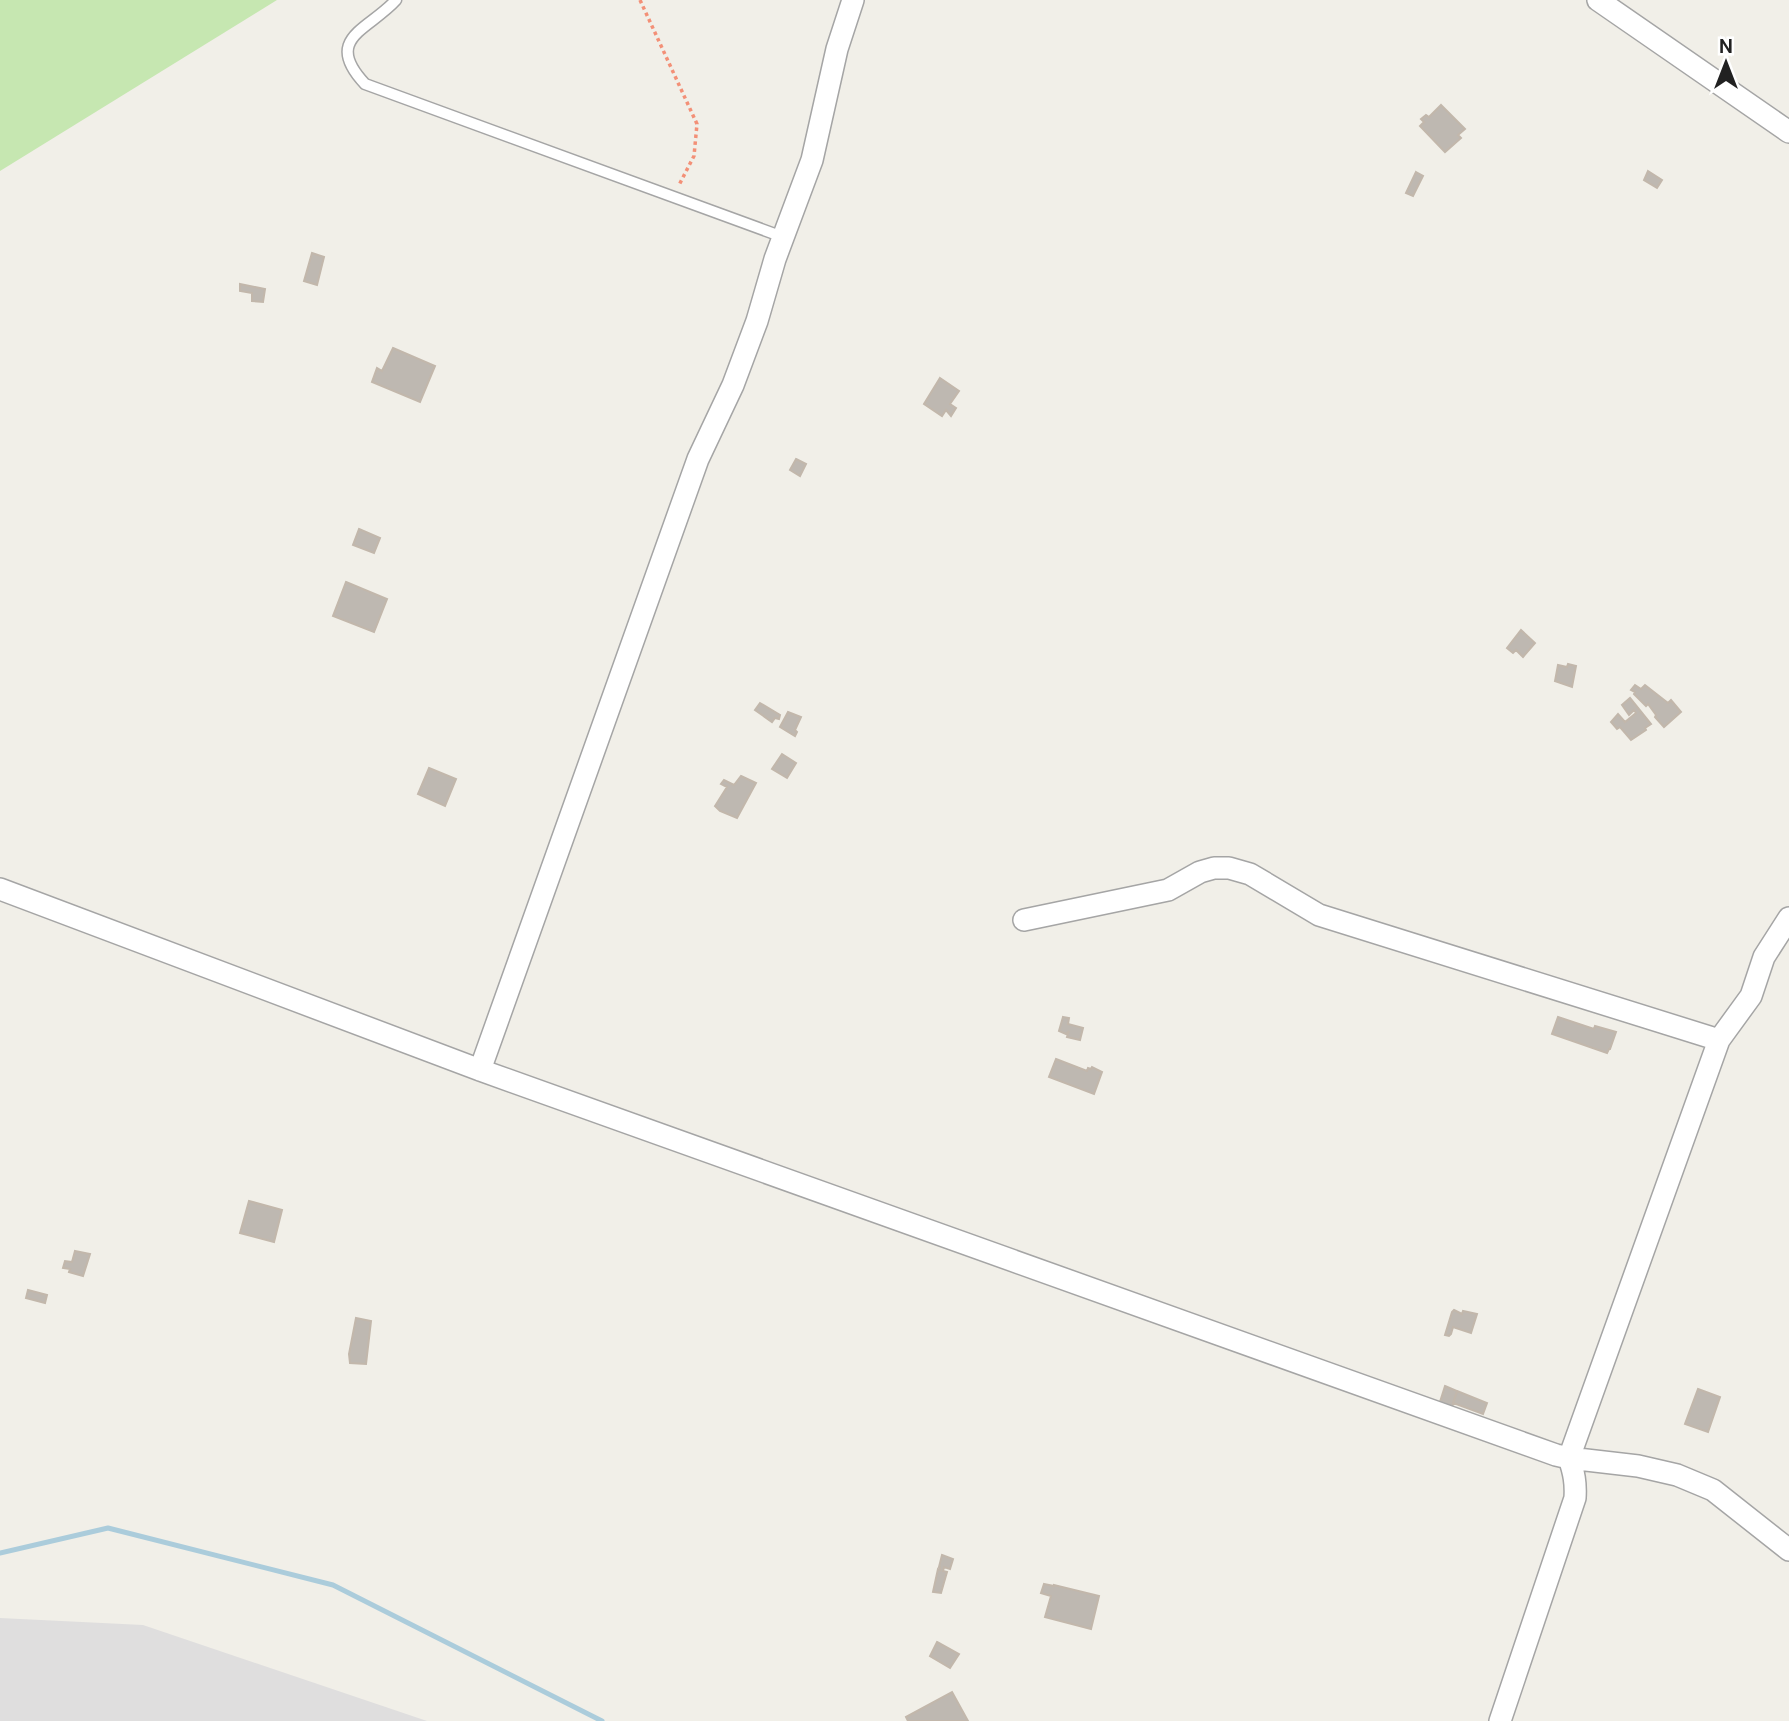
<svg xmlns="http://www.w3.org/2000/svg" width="1789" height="1721" viewBox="0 0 1789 1721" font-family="'DM Sans',sans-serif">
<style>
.residential{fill:#dfdede}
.grass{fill:#c6e7b1}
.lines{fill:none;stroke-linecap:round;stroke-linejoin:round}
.stream{stroke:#abccdb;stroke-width:5}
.building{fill:#beb8b1;stroke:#c2b7ab;stroke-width:2}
.service-casing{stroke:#a5a5a5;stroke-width:13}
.minor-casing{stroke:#a5a5a5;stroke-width:24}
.path{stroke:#f39077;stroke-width:3.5;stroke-dasharray:3.5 3.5;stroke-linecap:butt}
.service{stroke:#fff;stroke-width:10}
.minor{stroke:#fff;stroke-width:21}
</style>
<rect width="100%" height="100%" fill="#f1efe8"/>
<path class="residential" d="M 0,1618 L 143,1625 L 427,1721 L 0,1721 Z"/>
<path class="grass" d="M 0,0 L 277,0 L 0,171 Z"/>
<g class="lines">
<path class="stream" d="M 0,1553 L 108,1528 L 333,1585 L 602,1721"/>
</g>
<path class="building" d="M 1441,105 L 1465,129 L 1458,135 L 1461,138 L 1445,152 L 1420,126 L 1424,122 L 1421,119 L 1426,115 L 1429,117 Z
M 1648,171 L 1662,180 L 1657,188 L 1644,180 Z
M 1416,172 L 1423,176 L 1413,196 L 1406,193 Z
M 312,253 L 324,257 L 317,285 L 304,281 Z
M 240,284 L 265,289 L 263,302 L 252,301 L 252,293 L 240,291 Z
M 393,348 L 435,366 L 420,402 L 372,382 L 377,368 L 382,371 Z
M 940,378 L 959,391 L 950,404 L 956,408 L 951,416 L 946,410 L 942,416 L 924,404 Z
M 796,459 L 806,464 L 800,476 L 790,470 Z
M 359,529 L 380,538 L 374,553 L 353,545 Z
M 346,582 L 387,599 L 374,632 L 333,616 Z
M 1521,630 L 1535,643 L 1523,657 L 1516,650 L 1513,653 L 1507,648 Z
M 1568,664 L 1576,666 L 1572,687 L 1555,681 L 1558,665 L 1567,667 Z
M 1635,685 L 1641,689 L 1645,685 L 1668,703 L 1671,700 L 1681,712 L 1664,727 L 1655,717 L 1656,715 L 1648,704 L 1646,706 L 1634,694 L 1635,692 L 1631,690 Z
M 1630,698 L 1651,724 L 1645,728 L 1646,730 L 1631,740 L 1620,727 L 1617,729 L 1611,722 L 1618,714 L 1625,722 L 1636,713 L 1634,710 L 1629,715 L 1622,705 Z
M 760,703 L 780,715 L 779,719 L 775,718 L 772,722 L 755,710 Z
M 788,712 L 801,717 L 795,730 L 797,732 L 795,736 L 780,727 Z
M 782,754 L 796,763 L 787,778 L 772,769 Z
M 429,768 L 456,779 L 445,806 L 418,794 Z
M 741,776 L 756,783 L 737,818 L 720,811 L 715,806 L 727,787 L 721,784 L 724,780 L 734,785 Z
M 1063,1017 L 1069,1018 L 1068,1024 L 1083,1028 L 1080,1040 L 1067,1037 L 1069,1031 L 1066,1034 L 1059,1031 Z
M 1558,1017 L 1594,1029 L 1595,1026 L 1616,1032 L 1610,1049 L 1609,1049 L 1607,1053 L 1552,1034 Z
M 1056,1059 L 1087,1071 L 1088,1068 L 1091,1069 L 1092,1067 L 1102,1072 L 1094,1094 L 1049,1077 Z
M 249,1201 L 282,1210 L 274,1242 L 240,1233 Z
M 75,1251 L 90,1254 L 83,1276 L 69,1272 L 70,1269 L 63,1268 L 65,1261 L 72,1262 Z
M 28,1290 L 47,1295 L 45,1303 L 26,1298 Z
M 1454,1310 L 1462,1314 L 1463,1311 L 1477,1314 L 1471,1333 L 1453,1327 L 1451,1334 L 1449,1336 L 1445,1335 L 1452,1312 Z
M 356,1318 L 371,1321 L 366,1364 L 350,1363 L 349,1354 Z
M 1445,1386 L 1457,1391 L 1452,1407 L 1440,1402 Z
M 1698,1389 L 1720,1397 L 1708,1432 L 1685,1424 Z
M 1457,1391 L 1487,1403 L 1483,1414 L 1453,1403 Z
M 942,1555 L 953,1559 L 950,1569 L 944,1567 L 943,1571 L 947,1572 L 941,1593 L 933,1592 L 938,1569 L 940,1570 L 940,1567 L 939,1567 Z
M 1044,1584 L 1054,1586 L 1054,1585 L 1099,1596 L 1091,1629 L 1045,1617 L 1051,1596 L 1041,1593 Z
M 937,1642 L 959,1654 L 950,1668 L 930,1656 Z
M 952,1692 L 968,1721 L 908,1721 L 906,1717 Z"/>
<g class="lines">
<defs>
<path id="service" d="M 396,0 C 369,30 322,38 365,84 L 783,237"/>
<path id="minor" d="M 1598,0 L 1789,132
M 0,889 L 480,1070 L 1556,1455 L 1569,1458 L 1638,1466 L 1677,1475 L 1713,1490 L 1789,1550
M 1024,920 L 1168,890 L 1200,872 L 1214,868 L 1229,868 L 1250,874 L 1319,915 L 1719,1040
M 480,1070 L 698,459 L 733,385 L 757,321 L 775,259 L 812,160 L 837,49 L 853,0
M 1500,1721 L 1575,1498 C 1576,1483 1574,1473 1569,1458 L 1719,1040 L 1751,996 L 1764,957 L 1789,918"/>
</defs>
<use href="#service" class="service-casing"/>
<use href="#minor" class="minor-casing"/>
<path class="path" d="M 640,0 L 697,124 L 694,156 L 679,185"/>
<use href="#service" class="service"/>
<use href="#minor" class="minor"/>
</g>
<g transform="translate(1726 63)" stroke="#ffffff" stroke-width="5" paint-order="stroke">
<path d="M0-5L12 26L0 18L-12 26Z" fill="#212121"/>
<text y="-10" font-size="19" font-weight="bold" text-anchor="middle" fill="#212121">N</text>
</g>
</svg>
